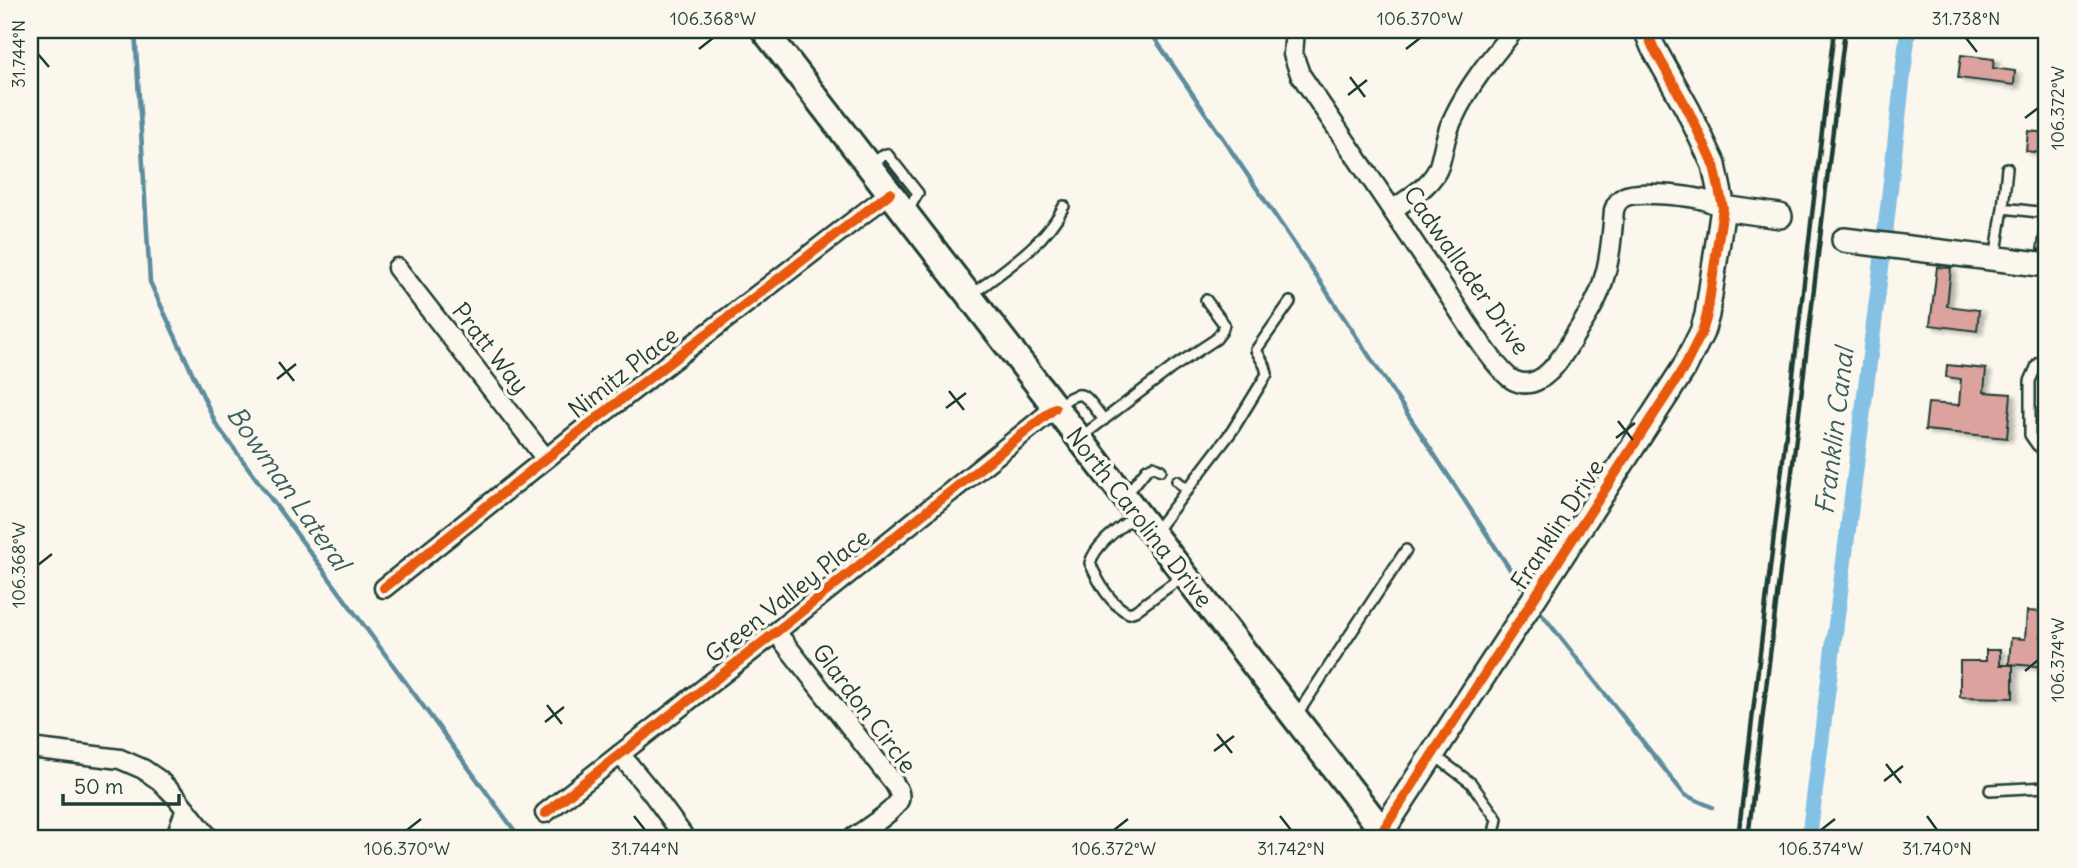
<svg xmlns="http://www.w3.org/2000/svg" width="2077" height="868" viewBox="0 0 2077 868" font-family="Delius,sans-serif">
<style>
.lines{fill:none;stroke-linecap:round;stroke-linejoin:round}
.stream{stroke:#5c8c9e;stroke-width:4.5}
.canal{stroke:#84c1e4;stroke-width:16}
.building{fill:#dca29d;stroke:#1f3d34;stroke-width:2;filter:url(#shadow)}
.service-casing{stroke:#1f3d34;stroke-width:14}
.minor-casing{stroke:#1f3d34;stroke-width:23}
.tertiary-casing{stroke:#1f3d34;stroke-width:28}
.secondary-casing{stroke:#1f3d34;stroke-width:30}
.service{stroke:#fbf7ec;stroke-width:9}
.minor{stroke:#fbf7ec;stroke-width:18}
.tertiary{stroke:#fbf7ec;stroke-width:23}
.secondary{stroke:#fbf7ec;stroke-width:24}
.rail{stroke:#1f3d34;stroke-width:4.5}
.cycleway-casing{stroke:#fbf7ec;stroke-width:15}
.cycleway{stroke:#e8590c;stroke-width:10}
.ticks{fill:none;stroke:#1f3d34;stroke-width:2.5}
.labels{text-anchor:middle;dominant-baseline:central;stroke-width:7;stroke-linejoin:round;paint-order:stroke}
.street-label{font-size:24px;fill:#1f3d34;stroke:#fbf7ec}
.water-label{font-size:26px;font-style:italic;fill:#385e60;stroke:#fbf7ec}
.neatline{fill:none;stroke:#1f3d34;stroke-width:2.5}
.ticks-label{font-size:18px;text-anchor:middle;fill:#1f3d34}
</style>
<defs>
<filter id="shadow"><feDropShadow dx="5" dy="3" stdDeviation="2" flood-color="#0004"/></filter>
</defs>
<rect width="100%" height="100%" fill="#fbf7ec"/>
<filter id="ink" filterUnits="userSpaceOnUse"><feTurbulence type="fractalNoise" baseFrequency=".0143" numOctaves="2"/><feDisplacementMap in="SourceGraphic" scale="14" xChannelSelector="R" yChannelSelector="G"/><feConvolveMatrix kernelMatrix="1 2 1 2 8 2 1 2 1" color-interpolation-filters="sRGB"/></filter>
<g filter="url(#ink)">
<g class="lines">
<path class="stream" d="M 135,30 L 150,282 L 216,424 L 520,838
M 1149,30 L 1323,286 L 1521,586
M 1541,613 L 1685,795 L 1712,807"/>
<path class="canal" d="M 1809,838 L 1882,260 L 1908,30"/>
</g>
<path class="building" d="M 1961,55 L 1994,59 L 1993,68 L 2015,71 L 2014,85 L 1958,78 Z
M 2028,131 L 2047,133 L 2047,154 L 2026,151 Z
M 2040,229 L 2047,230 L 2047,250 L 2037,249 Z
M 1937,267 L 1951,268 L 1947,306 L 1979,310 L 1977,331 L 1930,325 Z
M 1947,365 L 1986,369 L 1984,392 L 2011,394 L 2007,438 L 1925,430 L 1928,403 L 1959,405 L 1961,379 L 1946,377 Z
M 2027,611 L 2042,612 L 2041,638 L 2045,638 L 2047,612 L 2047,667 L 2009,664 L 2011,638 L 2025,639 Z
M 1986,650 L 2000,650 L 2000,665 L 2013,665 L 2013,698 L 1960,697 L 1960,661 L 1986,661 Z"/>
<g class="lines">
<defs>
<path id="service" d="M 869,162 L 887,154 L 918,193 L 907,212
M 2003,208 L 2007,168
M 1995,259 L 2003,208 L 2047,213
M 971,295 C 1004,270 1045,244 1064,206
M 2047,356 L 2037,365 L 2030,381 L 2030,435 L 2037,445 L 2047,453
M 1056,407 C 1085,385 1084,395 1104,420
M 1081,437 L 1172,368 L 1216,339 L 1222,331 L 1224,324 L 1206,300
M 1177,481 L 1188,490
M 1126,495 L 1147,469 L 1153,466 L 1161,470
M 1137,514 C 1121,527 1096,543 1090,563 C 1098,581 1110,605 1129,613 L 1135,611 L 1183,576
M 1154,533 L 1232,431 L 1267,374 L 1265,366 L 1256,350 L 1290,302
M 1296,716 L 1406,550
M 1434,755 L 1471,783 L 1497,819 L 1493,838
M 1990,790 L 2047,787"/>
<path id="minor" d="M 1295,30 L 1293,54 L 1300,74 C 1349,146 1398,218 1446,291 C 1458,309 1496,371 1513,380 C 1542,395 1564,354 1575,335 C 1587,316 1599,299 1604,278 C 1611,256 1612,232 1614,210 C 1616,204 1618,200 1624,197 C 1637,190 1693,196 1707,201 C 1712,203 1718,205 1723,208
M 1393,210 C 1408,198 1432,186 1439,166 C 1444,150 1445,134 1453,119 C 1468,86 1491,58 1514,30
M 397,268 L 546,459
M 384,588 L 592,422 L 890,193
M 776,632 L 894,783 C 897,788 901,793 899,800 C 894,812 864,830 853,838
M 30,748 L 120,759 L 143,769 L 159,780 L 177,798 L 209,838
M 620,754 L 652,793 L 685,838
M 545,813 L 776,632 L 1055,408
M 175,838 L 186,809"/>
<path id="tertiary" d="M 1723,208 L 1780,216
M 1844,240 L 2047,265
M 1378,838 L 1684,368 L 1702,332 L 1707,315 L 1723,208 L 1714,165 L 1688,110 L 1653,47 L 1646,30"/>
<path id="secondary" d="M 764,30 L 1388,838"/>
</defs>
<use href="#service" class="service-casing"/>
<use href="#minor" class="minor-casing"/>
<use href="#tertiary" class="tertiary-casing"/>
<use href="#secondary" class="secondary-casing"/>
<use href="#service" class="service"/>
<use href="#minor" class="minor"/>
<use href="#tertiary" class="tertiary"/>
<use href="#secondary" class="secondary"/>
<path class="rail" d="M 1738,838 L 1834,30
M 1748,838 L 1845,30"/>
<defs>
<path id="cycleway" d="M 384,588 L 592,422 L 890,193
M 545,813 L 776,632 L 1055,408
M 1378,838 L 1684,368 L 1702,332 L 1707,315 L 1723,208 L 1714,165 L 1688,110 L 1653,47 L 1646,30"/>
</defs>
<use href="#cycleway" class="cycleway-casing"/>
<use href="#cycleway" class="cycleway"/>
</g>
</g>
<path class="ticks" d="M 1966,38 L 1977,52M 699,49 L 713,38M 1406,49 L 1420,38M 38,54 L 49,67M 1350,77 L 1365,97M 1348,95 L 1367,80M 2025,118 L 2038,108M 279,362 L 294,381M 277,379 L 296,364M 949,391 L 964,410M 946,408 L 966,393M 1618,421 L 1633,440M 1616,438 L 1635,423M 38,565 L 52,554M 2025,671 L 2038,660M 547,705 L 562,724M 545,722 L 564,707M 1217,734 L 1232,753M 1214,751 L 1234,736M 1886,764 L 1901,783M 1884,781 L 1903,766M 634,816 L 645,830M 1280,816 L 1291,830M 1927,816 L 1937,830M 407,830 L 421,819M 1114,830 L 1128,819M 1821,830 L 1835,819"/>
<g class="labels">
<g class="street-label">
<text transform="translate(1467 270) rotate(55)">Cadwallader Drive</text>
<text transform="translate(491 348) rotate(52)">Pratt Way</text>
<text transform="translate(623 372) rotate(-38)">Nimitz Place</text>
<text transform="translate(1140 517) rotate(52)">North Carolina Drive</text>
<text transform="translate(1557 524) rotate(-57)">Franklin Drive</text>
<text transform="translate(787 595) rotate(-38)">Green Valley Place</text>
<text transform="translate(865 708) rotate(53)">Glardon Circle</text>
</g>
<g class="water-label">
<text transform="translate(1834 431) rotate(-83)">Franklin Canal</text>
<text transform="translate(289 488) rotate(55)">Bowman Lateral</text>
</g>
</g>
<rect width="2077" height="868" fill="none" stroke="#fbf7ec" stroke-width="77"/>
<path d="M63 794v10h116v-10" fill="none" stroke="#1f3d34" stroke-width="3.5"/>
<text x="74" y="794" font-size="21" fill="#1f3d34" stroke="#fbf7ec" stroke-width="5" paint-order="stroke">50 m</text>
<rect x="38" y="38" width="2000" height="792" class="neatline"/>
<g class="ticks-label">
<text x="713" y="25">106.368°W</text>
<text x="1420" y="25">106.370°W</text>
<text x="1966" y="25">31.738°N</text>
<text transform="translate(19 54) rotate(-90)" y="6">31.744°N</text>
<text transform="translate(2058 108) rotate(-90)" y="6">106.372°W</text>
<text transform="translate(19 565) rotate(-90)" y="6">106.368°W</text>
<text transform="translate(2058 660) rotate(-90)" y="6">106.374°W</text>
<text x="407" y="855">106.370°W</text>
<text x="645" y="855">31.744°N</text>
<text x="1114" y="855">106.372°W</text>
<text x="1291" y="855">31.742°N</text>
<text x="1821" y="855">106.374°W</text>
<text x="1937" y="855">31.740°N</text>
</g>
</svg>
